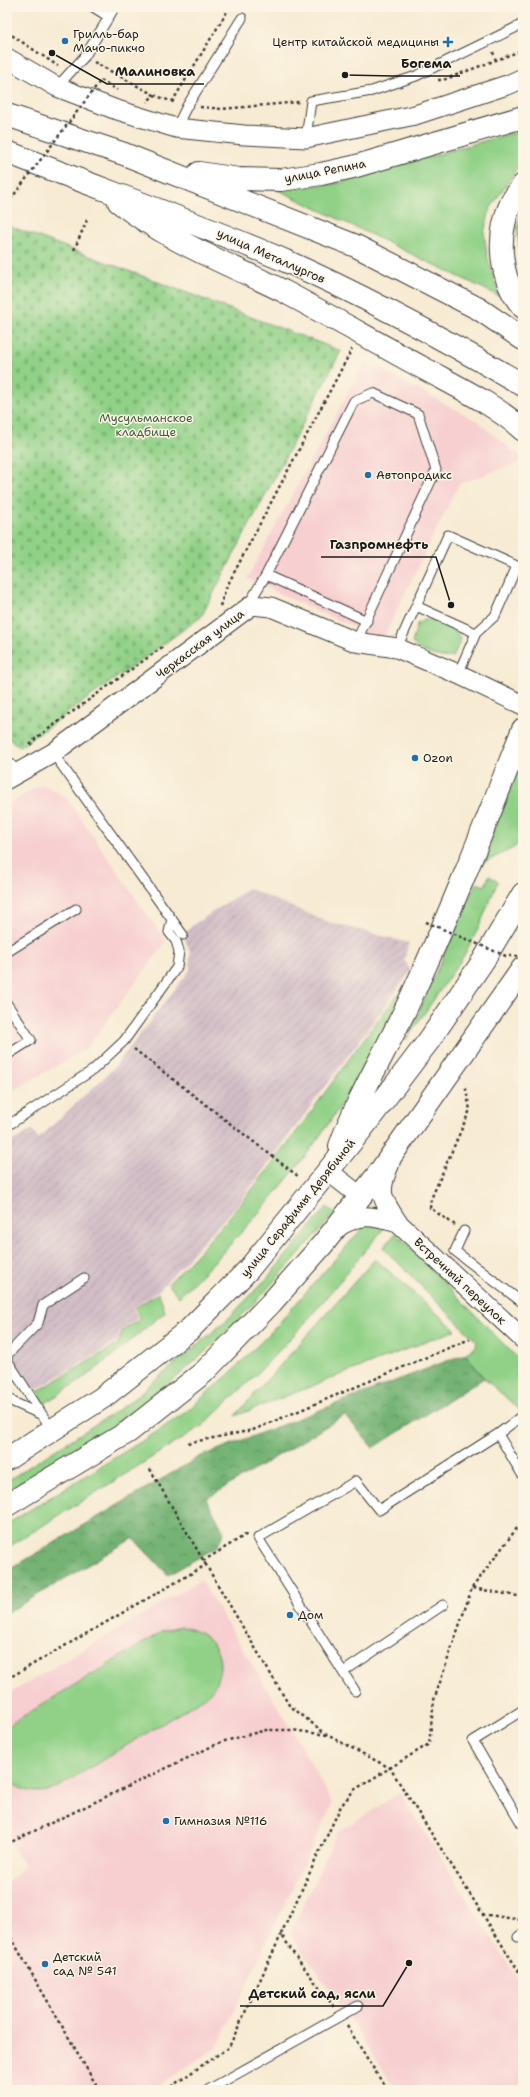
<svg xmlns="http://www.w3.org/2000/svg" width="530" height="2097" viewBox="0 0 530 2097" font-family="'Shantell Sans',sans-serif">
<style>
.built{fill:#f7cfd1}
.industrial{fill:url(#industrial-furrows)}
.green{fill:#91d187;stroke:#567652}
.forest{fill:url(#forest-crowns);stroke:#486848}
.cemetery{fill:url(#cemetery-stones);stroke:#567652}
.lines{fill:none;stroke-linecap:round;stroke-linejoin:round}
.lane-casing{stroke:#3d3b37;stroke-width:11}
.street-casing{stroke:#3d3b37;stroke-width:21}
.primary-casing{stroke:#3d3b37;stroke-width:24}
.path{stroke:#3d3b37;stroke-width:2.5;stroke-dasharray:3 3;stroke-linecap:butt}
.lane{stroke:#fff;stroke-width:9}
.street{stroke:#fff;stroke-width:19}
.primary{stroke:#fff;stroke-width:22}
.path-bridge{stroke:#3d3b37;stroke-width:2.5;stroke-dasharray:3 3;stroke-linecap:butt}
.poi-dot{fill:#1f6fb2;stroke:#fcf5e5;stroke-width:1.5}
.labels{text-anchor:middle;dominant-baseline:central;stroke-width:3;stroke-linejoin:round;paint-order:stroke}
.poi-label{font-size:12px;fill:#1c1c1c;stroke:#fcf5e5;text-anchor:start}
.street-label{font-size:12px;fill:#1c1c1c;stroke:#fcf5e5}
.park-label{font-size:12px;fill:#455b41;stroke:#fcf5e5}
.leader{fill:none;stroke:#1c1c1c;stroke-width:1.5}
.callout-dot{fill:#1c1c1c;stroke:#fcf5e5;stroke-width:1.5}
.callout-label{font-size:13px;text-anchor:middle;font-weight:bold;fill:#1c1c1c;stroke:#fcf5e5;stroke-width:3;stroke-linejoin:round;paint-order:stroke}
</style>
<defs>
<pattern id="industrial-furrows" width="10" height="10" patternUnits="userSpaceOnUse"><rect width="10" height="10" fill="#d2bdc6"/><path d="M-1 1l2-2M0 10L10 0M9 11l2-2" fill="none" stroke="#b4a2aa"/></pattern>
<pattern id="forest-crowns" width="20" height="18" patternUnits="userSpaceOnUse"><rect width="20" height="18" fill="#74b374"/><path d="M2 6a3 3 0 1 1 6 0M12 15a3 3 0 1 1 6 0" fill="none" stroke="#5e915e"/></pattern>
<pattern id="cemetery-stones" width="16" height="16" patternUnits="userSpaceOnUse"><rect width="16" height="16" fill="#91d187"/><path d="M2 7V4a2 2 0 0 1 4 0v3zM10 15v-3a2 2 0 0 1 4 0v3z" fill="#7cb374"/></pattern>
</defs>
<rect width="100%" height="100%" fill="#fcf5e5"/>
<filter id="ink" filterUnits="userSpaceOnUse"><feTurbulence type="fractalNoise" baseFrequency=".025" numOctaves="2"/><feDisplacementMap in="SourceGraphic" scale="8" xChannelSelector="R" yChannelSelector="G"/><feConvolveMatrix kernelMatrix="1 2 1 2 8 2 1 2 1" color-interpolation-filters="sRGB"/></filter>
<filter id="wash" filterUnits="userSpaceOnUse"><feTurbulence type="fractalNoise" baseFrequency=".012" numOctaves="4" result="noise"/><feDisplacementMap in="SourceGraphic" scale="16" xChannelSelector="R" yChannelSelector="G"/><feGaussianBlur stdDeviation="0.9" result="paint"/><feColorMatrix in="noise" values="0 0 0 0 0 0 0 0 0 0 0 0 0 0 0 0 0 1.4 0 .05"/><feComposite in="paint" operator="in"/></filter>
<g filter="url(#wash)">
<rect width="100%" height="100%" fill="#f7ebd3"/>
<path class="built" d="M 365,361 L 477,421 L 523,459 L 523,461 L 459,484 L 382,640 L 247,579 Z
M 42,784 L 66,797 L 166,942 L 86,1049 L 7,1094 L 7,805 Z
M 201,1580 L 292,1730 L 333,1803 L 217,2047 L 152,2090 L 7,2090 L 7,1883 L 25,1867 L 7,1838 L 7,1695 Z
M 400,1793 L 523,1987 L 523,2090 L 395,2090 L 347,2014 L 290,1934 L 337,1833 Z"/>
<path class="industrial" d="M 248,888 L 325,921 L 409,943 L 404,960 L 411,971 L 239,1203 L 162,1287 L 150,1297 L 133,1308 L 138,1318 L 122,1329 L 117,1342 L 36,1390 L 27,1391 L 14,1379 L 7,1368 L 7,1144 L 32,1130 L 38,1139 L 113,1069 L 190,970 L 190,951 L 183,935 L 192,926 Z"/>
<path class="green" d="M 523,132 L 523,163 L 515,171 L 490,209 L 484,233 L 487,255 L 499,296 L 276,189 L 335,184 L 508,134 Z
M 523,205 L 523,284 L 517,230 Z
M 424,620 C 440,620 452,625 461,639 L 453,657 C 439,659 422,653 412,643 L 417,624 Z
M 523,753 L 523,837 L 515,847 L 481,864 Z
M 489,876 L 498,881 L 479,927 L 463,957 L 406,1040 L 476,883 L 485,886 Z
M 405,986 C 398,1005 386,1024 377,1043 C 326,1141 257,1220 179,1297 L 168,1284 C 221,1231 268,1172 311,1112 C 342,1069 372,1026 405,986 Z
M 327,1207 L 335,1213 C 271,1286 209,1357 130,1414 C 91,1443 49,1467 7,1491 L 7,1481 L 127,1404 L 227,1320 L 269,1276 Z
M 367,1223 L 384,1228 L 305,1323 L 256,1375 L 202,1426 L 7,1548 L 7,1524 L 155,1433 L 187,1411 L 227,1376 L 272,1331 Z
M 396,1233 L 523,1364 L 523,1413 L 484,1378 L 465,1354 L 476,1346 L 477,1342 L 383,1248 Z
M 375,1259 L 456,1330 L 235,1416 Z
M 159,1293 L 165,1312 L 95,1370 L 44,1404 L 35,1393 L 118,1344 L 123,1330 L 140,1319 L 135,1308 Z
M 180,1627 C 219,1631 233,1669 206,1697 L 55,1789 C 37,1795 21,1792 7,1779 L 7,1728 L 12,1723 L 163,1631 Z"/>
<path class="forest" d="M 465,1354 L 484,1378 L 373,1448 L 345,1415 L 206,1499 L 224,1532 L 217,1547 L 168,1575 L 133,1538 L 7,1613 L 7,1571 L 199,1457 Z"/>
<path class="cemetery" d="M 7,225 L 341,351 L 201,617 L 20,747 L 7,737 Z"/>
</g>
<g filter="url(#ink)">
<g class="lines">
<defs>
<path id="lane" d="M 93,7 L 109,17
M 57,87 L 85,56 L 115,7
M 176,128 L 187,106 L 242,18
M 306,138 L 311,101 L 372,91 L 416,76 L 523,24
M 266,575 L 367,621
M 252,605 L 251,600 L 266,575 L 354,401 L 373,393 L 418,414 L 436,470 L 356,642
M 416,606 L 476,633
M 397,648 L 448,535 L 517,566 L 495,616 L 476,633 L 458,674
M 53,753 L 183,935
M 7,760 L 18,772
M 7,952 L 76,909
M 7,1004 L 31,1040 L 7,1055
M 7,1126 L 93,1070 L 124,1041 L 177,967 L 179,951 L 176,941 L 169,932 L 172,919
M 464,1231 L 455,1251 L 523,1303
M 7,1355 L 38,1323 L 43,1305 L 84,1278
M 7,1360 L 52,1430
M 7,1396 L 13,1402 L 42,1415
M 498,1434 L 523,1476
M 443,1605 L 343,1672 L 258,1538 L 356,1481 L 379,1510 L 498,1434 L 523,1415
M 343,1672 L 355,1691
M 523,1710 L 473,1741 L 523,1826
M 518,1937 L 523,1933
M 208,2090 L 358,2006"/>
<path id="street" d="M 7,58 L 57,87 L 114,109 L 176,128 L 244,135 L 306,138 L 415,115 L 510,84 L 523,78
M 7,779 L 53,753 L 252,605 L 271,607 L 356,642 L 397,648 L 458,674 L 523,705
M 390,1163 C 377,1193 381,1197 398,1223 L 523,1339
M 328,1171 L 360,1196
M 336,1228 C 361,1213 370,1215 398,1223"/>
<path id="primary" d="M 7,115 L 124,154 L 356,246 L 479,309 L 523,339
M 7,152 C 100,189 196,222 288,262 C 369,298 447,341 523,385
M 199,173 L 239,179 L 281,180 L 321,174 L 353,167 L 523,117
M 523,185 C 519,191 514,197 511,203 C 496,236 499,280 523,307
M 119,202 C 169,242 227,263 283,291 C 330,316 377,343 423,368 C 458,387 494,404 523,430
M 340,1146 C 359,1093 391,1043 414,991 C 454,905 488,817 523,729
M 7,1459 L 102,1398 L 190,1329 L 248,1270 L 361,1130 L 430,1039 L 483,961 L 523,894
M 7,1505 L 128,1432 L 204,1372 L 271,1303 L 323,1244 L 379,1173 L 523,968"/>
</defs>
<use href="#lane" class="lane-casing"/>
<use href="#street" class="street-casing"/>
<use href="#primary" class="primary-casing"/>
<path class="path" d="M 7,32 L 58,66
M 493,52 L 496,61
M 94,62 L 154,95 L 147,102
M 101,80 L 117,90
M 438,80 L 443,80 L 523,50
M 154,95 L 176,103
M 172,102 L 230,7
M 200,107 L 222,109 L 299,102
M 74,250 L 87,220
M 220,606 L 226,588 L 352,349
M 30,745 L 36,738 L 164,646
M 134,1049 L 299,1177
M 455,1225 L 430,1208 L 431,1199 L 470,1110 L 465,1085
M 188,1443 L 253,1430 L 470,1339
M 150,1469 L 206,1565
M 203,1561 L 247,1534
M 472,1588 L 523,1520
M 7,1679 L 206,1565 L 289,1705 L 327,1735 L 390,1768 L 523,1978
M 7,1844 L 221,1742 L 266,1730 L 292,1730 L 327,1735
M 482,1914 L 521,1920
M 7,1926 L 10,1936 L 99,2090
M 334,2007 L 296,1957 L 281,1934 L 341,1806 L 354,1790 L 429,1744 L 434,1700 L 472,1588 L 523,1597
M 347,2026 L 387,2090
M 166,2090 L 229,2047 L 281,1935"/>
<use href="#lane" class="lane"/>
<use href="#street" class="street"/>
<use href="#primary" class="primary"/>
<path class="path-bridge" d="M 7,204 L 101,80
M 426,922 L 506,956 L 523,956"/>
</g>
</g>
<g class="poi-dot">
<circle cx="65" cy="41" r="4"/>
<path d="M446 36h4v4h4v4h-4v4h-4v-4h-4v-4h4z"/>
<circle cx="368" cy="475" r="4"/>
<circle cx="415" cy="758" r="4"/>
<circle cx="290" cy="1615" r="4"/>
<circle cx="166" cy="1821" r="4"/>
<circle cx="45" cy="1964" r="4"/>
</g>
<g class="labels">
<g class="poi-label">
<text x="73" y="34">Грилль-бар<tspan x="73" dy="14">Мачо-пикчо</tspan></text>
<text x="439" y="42" text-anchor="end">Центр китайской медицины</text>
<text x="376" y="475">Автопродикс</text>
<text x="423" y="758">Ozon</text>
<text x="298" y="1615">Дом</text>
<text x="174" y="1821">Гимназия №116</text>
<text x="53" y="1957">Детский<tspan x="53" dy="14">сад № 541</tspan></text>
</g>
<g class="street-label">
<text transform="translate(325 171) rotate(-11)">улица Репина</text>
<text transform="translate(271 256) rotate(24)">улица Металлургов</text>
<text transform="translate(200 644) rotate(-37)">Черкасская улица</text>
<text transform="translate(298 1208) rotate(-51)">улица Серафимы Дерябиной</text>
<text transform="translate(460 1281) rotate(43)">Встречный переулок</text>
</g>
<g class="park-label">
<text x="146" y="418">Мусульманское<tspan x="146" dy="14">кладбище</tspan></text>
</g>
</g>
<path class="leader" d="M345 75L393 76H460M52 53L107 84H204M451 605L436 557H321M409 1963L383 2006H240"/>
<g class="callout-dot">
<circle cx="345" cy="75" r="4"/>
<circle cx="52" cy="53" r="4"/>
<circle cx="451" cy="605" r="4"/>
<circle cx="409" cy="1963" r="4"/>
</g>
<g class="callout-label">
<text x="426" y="68">Богема</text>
<text x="155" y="76">Малиновка</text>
<text x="379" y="549">Газпромнефть</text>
<text x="312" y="1998">Детский сад, ясли</text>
</g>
<rect width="530" height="2097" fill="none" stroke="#fcf5e5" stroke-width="24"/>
</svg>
